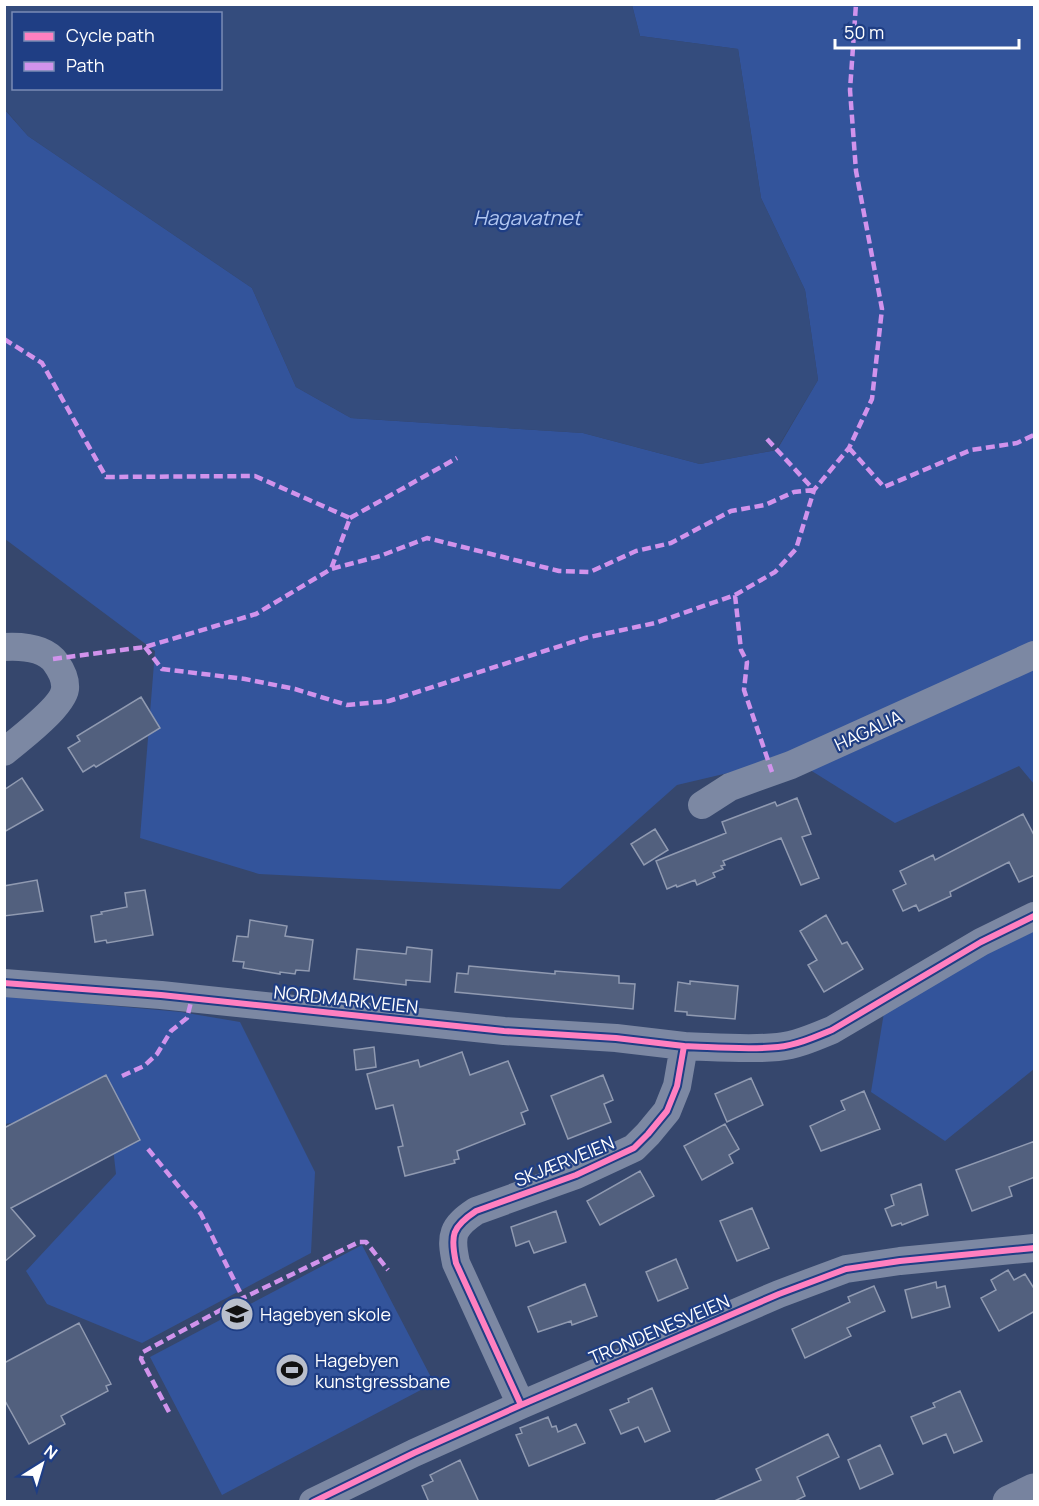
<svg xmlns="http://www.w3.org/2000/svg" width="1039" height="1506" viewBox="0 0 1039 1506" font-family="Manrope,sans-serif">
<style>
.green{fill:#33549b}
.water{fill:#344c7d;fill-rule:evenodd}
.building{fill:#52607e;stroke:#909ab1;stroke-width:1.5}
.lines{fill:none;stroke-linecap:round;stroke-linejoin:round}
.street{stroke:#7c88a3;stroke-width:28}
.secondary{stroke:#77839f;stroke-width:33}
.quiet{stroke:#d193ec;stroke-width:4.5;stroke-dasharray:9 4.5;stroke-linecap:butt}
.cycleway-casing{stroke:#1f3e84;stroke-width:10}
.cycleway{stroke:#ff80c0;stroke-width:6}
.labels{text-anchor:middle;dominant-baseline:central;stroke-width:4.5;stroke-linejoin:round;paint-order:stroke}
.street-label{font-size:18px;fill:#fff;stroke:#1f3e84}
.poi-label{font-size:18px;fill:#fff;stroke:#1f3e84;text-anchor:start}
.water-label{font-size:20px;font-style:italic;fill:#b2c7f1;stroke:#1f3e84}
</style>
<rect width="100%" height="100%" fill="#36476d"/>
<path class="green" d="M 632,5 L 1034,5 L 1034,784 L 1019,766 L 895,823 L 791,758 L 677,785 L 560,889 L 259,874 L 140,838 L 155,651 L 5,539 L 4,109 L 28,136 L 252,288 L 296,387 L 351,418 L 583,433 L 700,464 L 777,450 L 818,380 L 805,290 L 761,198 L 738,49 L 640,36 Z
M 1034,911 L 1034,1069 L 945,1141 L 871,1092 L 888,988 Z
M 5,996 L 181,1012 L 240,1022 L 315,1172 L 311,1253 L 142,1343 L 47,1304 L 26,1271 L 116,1174 L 110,1122 L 70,1113 L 5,1124 Z
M 362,1245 L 434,1383 L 222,1495 L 150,1357 Z"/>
<path class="water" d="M 4,5 L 632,5 L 640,36 L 738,49 L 761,198 L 805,290 L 818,380 L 776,450 L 700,464 L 583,433 L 351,418 L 296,387 L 252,288 L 28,136 L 5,109 ZM 14,14 L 220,14 L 220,88 L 14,88 Z"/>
<path class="building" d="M 141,697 L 160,728 L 96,767 L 94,765 L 83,772 L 68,748 L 80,741 L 77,736 Z
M 22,778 L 43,810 L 4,832 L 4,790 Z
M 797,798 L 811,834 L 802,837 L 819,878 L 801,885 L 781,838 L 723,861 L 725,865 L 721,866 L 723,869 L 713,873 L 715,877 L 697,885 L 695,880 L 677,887 L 676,885 L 667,889 L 656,861 L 726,833 L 722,822 L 775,802 L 777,806 Z
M 1023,814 L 1035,837 L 1035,875 L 1019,882 L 1009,862 L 950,892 L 951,896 L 919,911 L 916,905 L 903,911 L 893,890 L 906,884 L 900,871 L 933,855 L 935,860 Z
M 655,829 L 668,850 L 644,865 L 631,844 Z
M 37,880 L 43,911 L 4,916 L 4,886 Z
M 145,890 L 153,935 L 107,943 L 106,940 L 95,942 L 91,916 L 102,914 L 101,912 L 127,907 L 125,893 Z
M 826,915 L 842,944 L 847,942 L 863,969 L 824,992 L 808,965 L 817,960 L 800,931 Z
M 250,920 L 287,926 L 285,936 L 313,940 L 309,971 L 296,970 L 295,974 L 280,972 L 280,974 L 243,968 L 244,962 L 233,961 L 237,936 L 248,937 Z
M 407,947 L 432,950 L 430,982 L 406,980 L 406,985 L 354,979 L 357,949 L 406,954 Z
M 469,966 L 555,974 L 555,971 L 619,976 L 619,983 L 635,984 L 633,1009 L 455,992 L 457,973 L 468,974 Z
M 690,981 L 738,986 L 735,1019 L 687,1015 L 687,1012 L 675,1011 L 678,982 L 690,984 Z
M 374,1047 L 376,1067 L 356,1070 L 354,1050 Z
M 462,1052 L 470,1075 L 508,1061 L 528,1110 L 521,1113 L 525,1124 L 457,1151 L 459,1159 L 454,1160 L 455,1163 L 405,1176 L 398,1147 L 403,1146 L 393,1105 L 376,1109 L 367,1074 L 418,1060 L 420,1067 Z
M 106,1075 L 140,1140 L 11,1208 L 35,1236 L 4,1262 L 4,1128 Z
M 603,1075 L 613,1100 L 604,1104 L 611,1122 L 568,1139 L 551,1096 Z
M 751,1078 L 763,1105 L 727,1122 L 715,1094 Z
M 864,1091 L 880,1129 L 821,1151 L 810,1126 L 845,1110 L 841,1101 Z
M 725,1124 L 739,1149 L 729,1155 L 733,1163 L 702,1180 L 684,1146 Z
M 1035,1141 L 1035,1177 L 1009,1187 L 1012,1196 L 972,1211 L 956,1170 Z
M 640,1171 L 654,1196 L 600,1225 L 587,1201 Z
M 921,1184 L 928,1215 L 902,1225 L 901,1223 L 892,1226 L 885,1209 L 894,1205 L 891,1195 Z
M 752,1208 L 769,1248 L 737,1261 L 720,1221 Z
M 556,1211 L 566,1242 L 534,1253 L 529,1241 L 516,1246 L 511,1227 Z
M 676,1259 L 688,1288 L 658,1301 L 646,1272 Z
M 1008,1270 L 1014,1280 L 1025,1274 L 1035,1290 L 1035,1311 L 999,1331 L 981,1298 L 996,1290 L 991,1280 Z
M 936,1282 L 937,1288 L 945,1286 L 950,1307 L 912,1318 L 905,1290 Z
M 585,1284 L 597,1316 L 572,1325 L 571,1321 L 538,1332 L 528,1307 Z
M 874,1286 L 885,1311 L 847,1328 L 851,1336 L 805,1358 L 792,1329 L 850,1302 L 848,1297 Z
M 79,1323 L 111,1384 L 106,1386 L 108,1391 L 61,1416 L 65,1424 L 29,1444 L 4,1399 L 4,1363 Z
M 652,1388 L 670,1431 L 645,1442 L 638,1427 L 621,1434 L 610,1410 L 629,1402 L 628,1399 Z
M 960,1391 L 982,1441 L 954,1453 L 946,1434 L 923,1444 L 911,1417 L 935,1407 L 933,1403 Z
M 548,1417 L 552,1427 L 556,1426 L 558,1432 L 576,1424 L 585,1443 L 529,1466 L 516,1435 L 522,1433 L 520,1428 Z
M 828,1434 L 839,1457 L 797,1477 L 805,1496 L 793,1502 L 712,1502 L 761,1480 L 756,1469 Z
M 880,1445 L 893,1474 L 860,1489 L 848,1460 Z
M 460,1460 L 479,1502 L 429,1502 L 422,1486 L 433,1481 L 430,1475 Z"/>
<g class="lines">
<path class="street" d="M 4,647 C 22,646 45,647 56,663 C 61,670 66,679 65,689 C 63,706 19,740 4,752
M 702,805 L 730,787 L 791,765 L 1034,655
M 4,983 L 161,995 L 504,1031 L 616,1038 L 684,1046
M 521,1405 L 456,1263 C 450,1235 452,1227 476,1211 L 576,1175 L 634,1148 L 648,1134 L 667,1111 L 677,1086 L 684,1046 C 715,1047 747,1050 778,1047 C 797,1045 815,1037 832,1030 L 981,942 L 1034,916
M 313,1502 L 414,1453 L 521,1405 L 779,1294 L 846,1269 L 900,1261 L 1034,1248"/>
<path class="secondary" d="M 1009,1502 L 1034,1490"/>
<path class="quiet" d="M 4,339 L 42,363 L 106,477 L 255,476 L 350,518 L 331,569
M 767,439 L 814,490
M 849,448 L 884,487 L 971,450 L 1017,443 L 1034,435
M 350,518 L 457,458
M 735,595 L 741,650 L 747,662 L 744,690 L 772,772
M 145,647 L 162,669 L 245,679 L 295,689 L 347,705 L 389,701 L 585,638 L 655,623 L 735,595 L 775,572 L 796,549 L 814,490 L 849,448 L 872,399 L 882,309 L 856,171 L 850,90 L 856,4
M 53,659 L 145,647 L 256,614 L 331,569 L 380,556 L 427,538 L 559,571 L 590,572 L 636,551 L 671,543 L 731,511 L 765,505 L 794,492 L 814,490
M 122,1076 L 144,1066 L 157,1054 L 171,1031 L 187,1018 L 192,998
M 148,1149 L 201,1214 L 243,1298
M 169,1412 L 141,1359 L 143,1352 L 243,1298 L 359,1242 L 366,1242 L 388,1270"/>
<defs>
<path id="cycleway" d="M 4,983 L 161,995 L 504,1031 L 616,1038 L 684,1046
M 521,1405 L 456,1263 C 450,1235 452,1227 476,1211 L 576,1175 L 634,1148 L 648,1134 L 667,1111 L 677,1086 L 684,1046 C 715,1047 747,1050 778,1047 C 797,1045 815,1037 832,1030 L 981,942 L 1034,916
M 313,1502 L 414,1453 L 521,1405 L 779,1294 L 846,1269 L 900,1261 L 1034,1248"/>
</defs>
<use href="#cycleway" class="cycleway-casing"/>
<use href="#cycleway" class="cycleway"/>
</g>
<defs>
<symbol id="school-disc" viewBox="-11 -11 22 22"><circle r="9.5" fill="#b9bfcc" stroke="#1f3e84"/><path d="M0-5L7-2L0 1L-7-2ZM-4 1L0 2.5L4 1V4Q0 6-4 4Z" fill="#111"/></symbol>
<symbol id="stadium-disc" viewBox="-11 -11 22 22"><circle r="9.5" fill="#b9bfcc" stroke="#1f3e84"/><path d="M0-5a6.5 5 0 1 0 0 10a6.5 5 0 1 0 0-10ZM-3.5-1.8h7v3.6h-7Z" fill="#111"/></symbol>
</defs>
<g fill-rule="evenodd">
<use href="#school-disc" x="218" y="1295" width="38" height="38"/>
<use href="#stadium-disc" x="273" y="1351" width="38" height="38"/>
</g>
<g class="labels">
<g class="street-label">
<text transform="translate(868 730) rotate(-25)">HAGALIA</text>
<text transform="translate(346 999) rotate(6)">NORDMARKVEIEN</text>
<text transform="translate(564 1161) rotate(-22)">SKJÆRVEIEN</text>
<text transform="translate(659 1329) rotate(-23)">TRONDENESVEIEN</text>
</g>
<g class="poi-label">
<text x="260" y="1314">Hagebyen skole</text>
<text x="315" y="1360">Hagebyen<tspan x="315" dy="21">kunstgressbane</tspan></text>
</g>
<g class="water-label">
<text x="527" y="217">Hagavatnet</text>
</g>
</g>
<rect width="1039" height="1506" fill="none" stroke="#ffffff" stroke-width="12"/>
<rect x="12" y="12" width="210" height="78" fill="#1f3e84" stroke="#798bb5" stroke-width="1.5"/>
<rect x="24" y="32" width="30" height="9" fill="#ff80c0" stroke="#798bb5" stroke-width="1.5"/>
<text x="66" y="42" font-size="18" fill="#ffffff">Cycle path</text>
<rect x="24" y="62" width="30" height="9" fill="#d193ec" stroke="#798bb5" stroke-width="1.5"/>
<text x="66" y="72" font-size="18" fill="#ffffff">Path</text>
<g transform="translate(42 1464) rotate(37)" stroke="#1f3e84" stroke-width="4.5" paint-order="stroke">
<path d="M0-4.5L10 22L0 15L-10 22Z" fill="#ffffff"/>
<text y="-9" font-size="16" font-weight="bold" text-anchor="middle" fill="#ffffff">N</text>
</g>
<path d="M835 39v9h184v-9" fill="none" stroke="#ffffff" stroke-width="3"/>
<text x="844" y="39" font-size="18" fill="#ffffff" stroke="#1f3e84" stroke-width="4.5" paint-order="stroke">50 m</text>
</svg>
